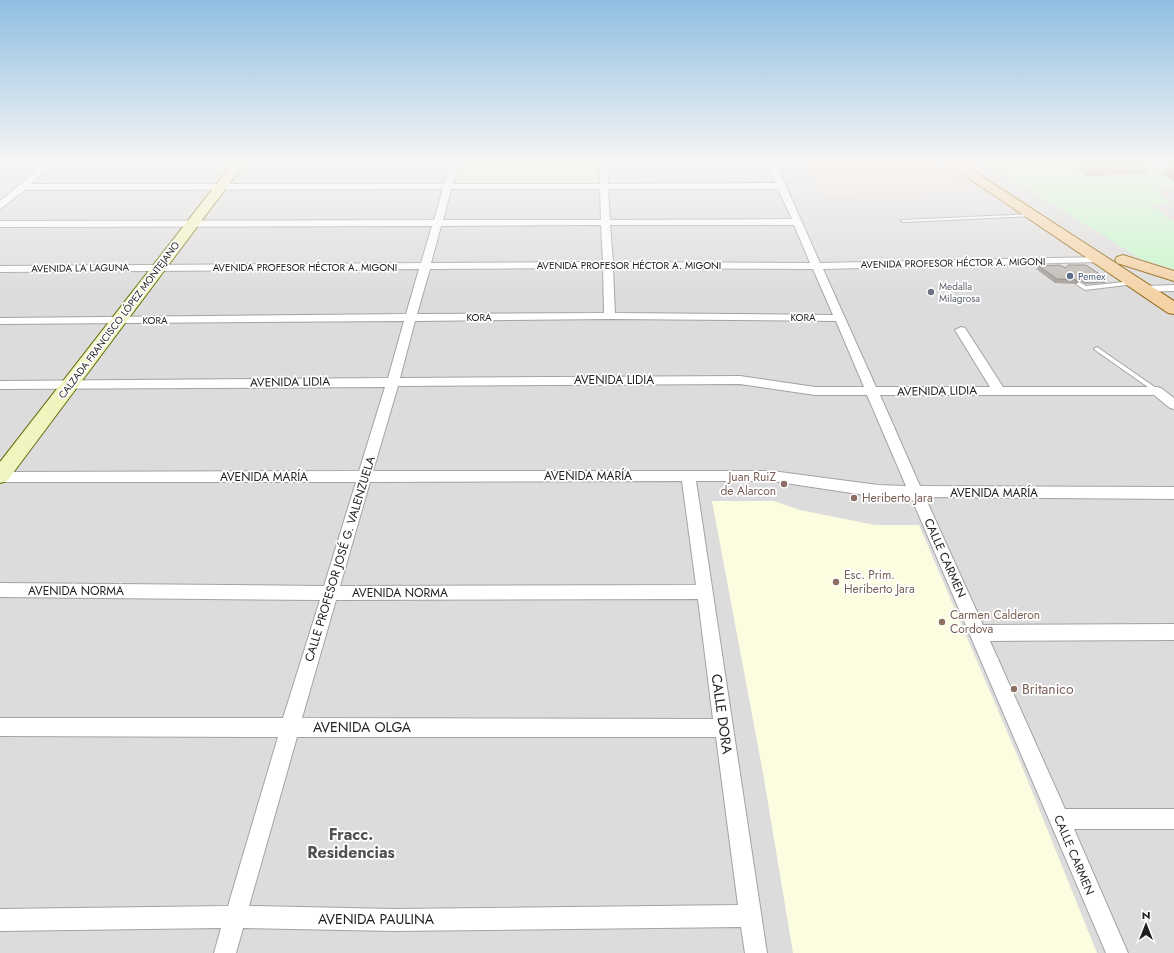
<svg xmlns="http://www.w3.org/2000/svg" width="1174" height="953" viewBox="0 0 1174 953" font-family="Jost,sans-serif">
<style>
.residential{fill:#dddcdc}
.commercial{fill:#eed7d6}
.education{fill:#fcfce1}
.park{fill:#c7f5ca}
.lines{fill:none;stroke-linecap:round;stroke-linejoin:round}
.lane-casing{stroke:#a3a3a3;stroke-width:2}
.street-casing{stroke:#a3a3a3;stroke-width:2}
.secondary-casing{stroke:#636e0e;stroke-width:2}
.primary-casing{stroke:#8d630c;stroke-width:2}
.lane{fill:#fff;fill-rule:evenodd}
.street{fill:#fff;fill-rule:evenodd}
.secondary{fill:#f1f4be;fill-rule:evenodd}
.primary{fill:#f4d2a5;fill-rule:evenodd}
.wall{fill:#a49e9a}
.shaded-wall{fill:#86817d}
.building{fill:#bfb8b3;stroke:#86817d}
.service-dot{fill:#5c6f8a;stroke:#fff;stroke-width:1.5}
.worship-dot{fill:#6b7280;stroke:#fff;stroke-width:1.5}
.education-dot{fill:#8d6e63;stroke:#fff;stroke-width:1.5}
.labels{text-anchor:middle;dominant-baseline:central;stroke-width:3.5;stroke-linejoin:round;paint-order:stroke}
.far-street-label{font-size:10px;fill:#1f1f1f;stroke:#fff}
.far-service-label{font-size:10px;fill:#4e5e75;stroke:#fff;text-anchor:start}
.far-worship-label{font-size:10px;fill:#5b616d;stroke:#fff;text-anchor:start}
.street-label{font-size:12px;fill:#1f1f1f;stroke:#fff}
.education-label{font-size:12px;fill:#785e54;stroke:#fff;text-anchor:start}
.near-education-label{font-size:14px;fill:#785e54;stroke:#fff;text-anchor:start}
.near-street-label{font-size:14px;fill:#1f1f1f;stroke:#fff}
.near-neighbourhood-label{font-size:16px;font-weight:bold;fill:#525252;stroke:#fff}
</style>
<rect width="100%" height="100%" fill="#efece6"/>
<path class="residential" d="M 0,164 L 1174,164 L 1174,953 L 0,953 Z"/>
<path class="commercial" d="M 809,164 L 934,164 L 971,191 L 825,195 Z"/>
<path class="education" d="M 712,501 L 774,501 L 800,510 L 875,525 L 919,525 L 1023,769 L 1097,953 L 793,953 L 763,773 Z"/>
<path class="park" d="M 466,164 L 597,164 L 598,184 L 461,183 Z
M 988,164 L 1070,164 L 1084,176 L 1165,175 L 1174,182 L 1174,185 L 1155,187 L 1155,190 L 1171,204 L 1151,205 L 1174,222 L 1174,269 L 1143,260 Z"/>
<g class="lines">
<defs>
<path id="lane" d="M 1032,214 L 1034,214 L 1034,216 L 903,222 L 901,221 L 903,220 Z
M 1133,281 L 1136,283 L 1135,284 L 1085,290 L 1076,284 L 1079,282 L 1086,286 Z
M 1097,347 L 1159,390 L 1160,391 L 1159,392 L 1155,392 L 1095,350 L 1094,349 Z"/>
<path id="street" d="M 45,164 L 54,164 L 31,184 L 444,184 L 450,164 L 458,164 L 453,184 L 600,184 L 599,164 L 607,164 L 608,184 L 776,183 L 768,164 L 776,164 L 820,263 L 1103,257 L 1104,259 L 1099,262 L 823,269 L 876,387 L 990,387 L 955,330 L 961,327 L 965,328 L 1003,387 L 1157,387 L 1161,388 L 1174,398 L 1174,409 L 1170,408 L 1154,395 L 880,395 L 920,486 L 1174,487 L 1174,499 L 925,497 L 983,625 L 1174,624 L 1174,640 L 990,641 L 1065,809 L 1174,809 L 1174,829 L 1074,829 L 1128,953 L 1106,953 L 911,497 L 878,497 L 772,481 L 696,481 L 767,953 L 745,953 L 741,927 L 394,931 L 243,928 L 236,953 L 214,953 L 221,928 L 0,931 L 0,909 L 228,906 L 278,737 L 0,736 L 0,718 L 283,718 L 320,600 L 0,597 L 0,583 L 324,586 L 356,482 L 0,482 L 0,472 L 359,471 L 385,387 L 0,389 L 0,381 L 388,378 L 404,321 L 0,324 L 0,318 L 406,314 L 419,269 L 0,272 L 0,266 L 421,263 L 432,226 L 0,227 L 0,221 L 434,220 L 443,189 L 25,190 L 0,209 L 0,201 ZM 451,189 L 600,189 L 601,220 L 443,220 ZM 608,189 L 778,189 L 792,219 L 610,220 ZM 601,225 L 603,262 L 431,263 L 441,226 ZM 610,225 L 794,225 L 810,263 L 613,262 ZM 603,268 L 604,313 L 417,314 L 430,269 ZM 613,268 L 813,269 L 833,315 L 615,313 ZM 610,319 L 836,321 L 864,387 L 815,387 L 740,376 L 400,378 L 415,321 ZM 740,384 L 815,395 L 867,395 L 906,486 L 878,485 L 772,471 L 373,471 L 398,386 ZM 682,481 L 696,585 L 340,586 L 370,482 ZM 698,599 L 713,719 L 302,718 L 336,600 ZM 297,737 L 716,737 L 738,905 L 394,909 L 249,906 Z
M 1174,285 L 1174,291 L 1143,292 L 1138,289 L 1143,286 Z"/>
<path id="secondary" d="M 232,164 L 244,164 L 7,481 L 0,483 L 0,462 Z"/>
<path id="primary" d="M 948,164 L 963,164 L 1174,301 L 1174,314 L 1168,313 Z
M 1123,255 L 1174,271 L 1174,281 L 1117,263 L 1115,260 L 1117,257 Z"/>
</defs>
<use href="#lane" class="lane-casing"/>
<use href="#street" class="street-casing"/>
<use href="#secondary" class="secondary-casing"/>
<use href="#primary" class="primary-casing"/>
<use href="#lane" class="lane"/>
<use href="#street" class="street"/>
<use href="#secondary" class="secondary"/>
<use href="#primary" class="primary"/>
</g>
<path class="wall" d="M 1072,164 L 1151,164 L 1144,174 L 1086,176 Z
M 1168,164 L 1174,164 L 1174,182 L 1162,173 Z
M 1039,266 L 1107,279 L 1105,283 L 1085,284 L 1080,281 L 1075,284 L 1055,283 L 1036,269 Z"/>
<path class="shaded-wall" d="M 1082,277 L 1080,281 L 1075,284 L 1077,280 Z"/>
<path class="building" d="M 1059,265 L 1066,268 L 1068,265 L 1086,265 L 1107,279 L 1087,280 L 1082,277 L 1077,280 L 1057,279 L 1039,266 Z"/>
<linearGradient id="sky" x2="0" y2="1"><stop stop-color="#8fbee2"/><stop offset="0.55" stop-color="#f8f6f4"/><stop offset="1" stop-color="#f8f6f4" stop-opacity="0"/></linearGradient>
<rect width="1174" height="297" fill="url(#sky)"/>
<circle class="service-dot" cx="1070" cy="276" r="4"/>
<circle class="worship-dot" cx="931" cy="292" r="4"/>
<g class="education-dot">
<circle cx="784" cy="484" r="4"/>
<circle cx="854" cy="498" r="4"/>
<circle cx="836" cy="582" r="4"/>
<circle cx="942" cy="622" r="4"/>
<circle cx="1014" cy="689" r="4"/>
</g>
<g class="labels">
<g class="far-street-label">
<text transform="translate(953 263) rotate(-1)">AVENIDA PROFESOR HÉCTOR A. MIGONI</text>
<text x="629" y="265">AVENIDA PROFESOR HÉCTOR A. MIGONI</text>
<text x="305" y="267">AVENIDA PROFESOR HÉCTOR A. MIGONI</text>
<text transform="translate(80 268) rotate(-1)">AVENIDA LA LAGUNA</text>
<text x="479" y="317">KORA</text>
<text x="803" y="317">KORA</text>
<text transform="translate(119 320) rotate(-53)">CALZADA FRANCISCO LÓPEZ MONTEJANO</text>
<text x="155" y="320">KORA</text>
</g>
<g class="far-service-label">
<text x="1078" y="276">Pemex</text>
</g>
<g class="far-worship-label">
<text x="939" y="286">Medalla<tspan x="939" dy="12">Milagrosa</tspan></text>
</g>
<g class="street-label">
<text x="614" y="380">AVENIDA LIDIA</text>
<text transform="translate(290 382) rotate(-1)">AVENIDA LIDIA</text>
<text transform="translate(937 391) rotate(-1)">AVENIDA LIDIA</text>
<text x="588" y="476">AVENIDA MARÍA</text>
<text x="264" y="477">AVENIDA MARÍA</text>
<text x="994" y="493">AVENIDA MARÍA</text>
<text transform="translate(945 558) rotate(66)">CALLE CARMEN</text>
<text transform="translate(340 559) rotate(-73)">CALLE PROFESOR JOSÉ G. VALENZUELA</text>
<text x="76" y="591">AVENIDA NORMA</text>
<text x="400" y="593">AVENIDA NORMA</text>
<text transform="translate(1074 855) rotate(67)">CALLE CARMEN</text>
</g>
<g class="education-label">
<text x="776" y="477" text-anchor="end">Juan RuiZ<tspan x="776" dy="14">de Alarcon</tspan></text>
<text x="862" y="498">Heriberto Jara</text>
<text x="844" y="575">Esc. Prim.<tspan x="844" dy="14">Heriberto Jara</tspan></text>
<text x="950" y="615">Carmen Calderon<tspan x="950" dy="14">Cordova</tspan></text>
</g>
<g class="near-education-label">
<text x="1022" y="689">Britanico</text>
</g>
<g class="near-street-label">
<text transform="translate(722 714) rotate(82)">CALLE DORA</text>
<text x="362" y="727">AVENIDA OLGA</text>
<text x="376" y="919">AVENIDA PAULINA</text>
</g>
<g class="near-neighbourhood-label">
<text x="351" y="834">Fracc.<tspan x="351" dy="18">Residencias</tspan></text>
</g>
</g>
<g transform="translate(1146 925)" stroke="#ffffff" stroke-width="3" paint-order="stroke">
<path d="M0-3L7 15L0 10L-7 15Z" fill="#1f1f1f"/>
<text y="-6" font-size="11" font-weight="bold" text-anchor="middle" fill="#1f1f1f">N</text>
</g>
</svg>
